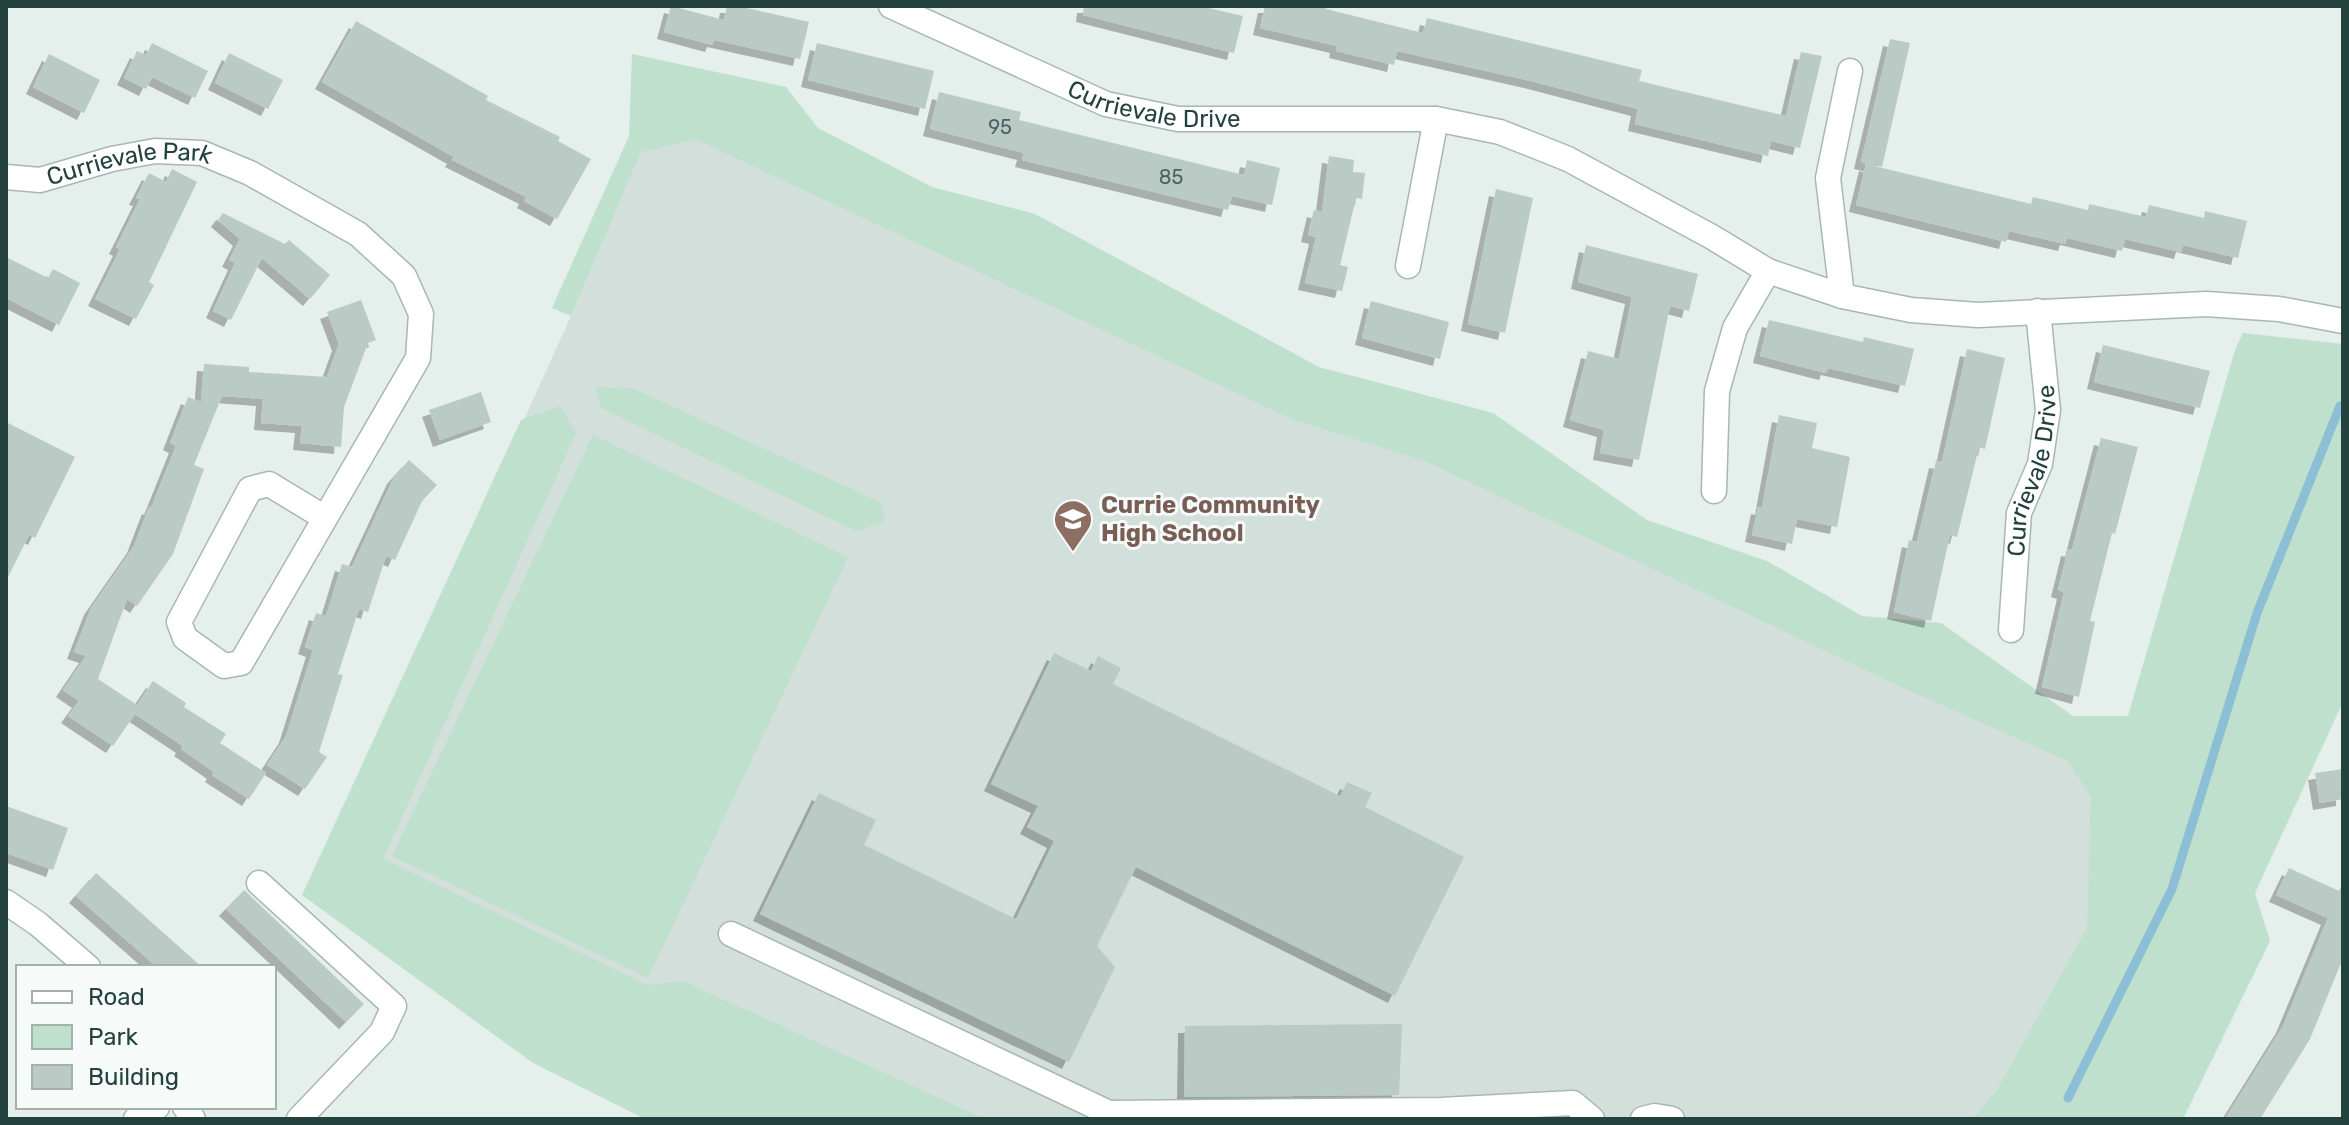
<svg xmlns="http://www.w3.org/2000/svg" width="2349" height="1125" viewBox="0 0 2349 1125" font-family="Rubik,sans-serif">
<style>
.built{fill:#d3dfdb}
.green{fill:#bee0cc}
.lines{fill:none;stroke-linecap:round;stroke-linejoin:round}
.stream{stroke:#8cbfd5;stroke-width:9}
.building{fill:#bacac5;filter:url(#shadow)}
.minor-casing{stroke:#a7b8b4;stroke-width:27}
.minor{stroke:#fff;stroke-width:24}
.labels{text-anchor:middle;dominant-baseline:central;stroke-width:6;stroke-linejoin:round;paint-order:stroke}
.number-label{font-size:20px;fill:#496460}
.street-label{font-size:24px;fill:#23423e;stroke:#f6fbf9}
.education-label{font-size:24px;font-weight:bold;fill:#785e54;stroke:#f6fbf9;text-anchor:start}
</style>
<defs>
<filter id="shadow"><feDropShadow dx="-7" dy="7" stdDeviation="0" flood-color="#0004"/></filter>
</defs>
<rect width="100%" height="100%" fill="#e5efec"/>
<path class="built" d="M 667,90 L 2181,780 L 1984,1119 L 973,1119 L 535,1059 L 308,895 L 571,316 Z"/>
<path class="green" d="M 632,54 L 786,87 L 818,128 L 932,187 L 1035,214 L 1319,367 L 1493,413 L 1647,520 L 1767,561 L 1862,616 L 1941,623 L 2073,716 L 2128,716 L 2235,350 L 2243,333 L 2343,344 L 2343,702 L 2255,893 L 2270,941 L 2183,1119 L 1973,1119 L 1997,1090 L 2087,928 L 2091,797 L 2068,761 L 1910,691 L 1425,461 L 1294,420 L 695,139 L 641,152 L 571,316 L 552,308 L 629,136 Z
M 596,387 L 632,388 L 882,503 L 884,522 L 856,531 L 601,408 Z
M 560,406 L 576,433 L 383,859 L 648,985 L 683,981 L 985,1119 L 645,1119 L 533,1063 L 302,895 L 521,420 Z
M 593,435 L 848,557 L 648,978 L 392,856 Z"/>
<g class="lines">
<path class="stream" d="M 2068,1098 L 2172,889 L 2257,613 L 2340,406"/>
</g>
<path class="building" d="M 671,6 L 724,20 L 727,6 L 738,6 L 809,22 L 800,59 L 714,40 L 712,45 L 664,32 Z
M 1084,6 L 1200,6 L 1243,16 L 1234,53 L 1083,15 Z
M 1265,6 L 1326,6 L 1326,9 L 1423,33 L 1427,18 L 1642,70 L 1639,81 L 1786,116 L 1801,52 L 1822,56 L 1800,148 L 1771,141 L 1768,156 L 1635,124 L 1638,109 L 1531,81 L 1397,51 L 1394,65 L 1336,51 L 1337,46 L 1260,28 Z
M 356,21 L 488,96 L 486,100 L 560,137 L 558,141 L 591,159 L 557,219 L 524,201 L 526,197 L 452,160 L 454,157 L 322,82 Z
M 1890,39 L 1910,43 L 1882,167 L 1861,162 Z
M 152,43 L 208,71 L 195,98 L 152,77 L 146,89 L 124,78 L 137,51 L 146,55 Z
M 817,43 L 934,71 L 925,109 L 808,80 Z
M 229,53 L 283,80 L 268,109 L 215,83 Z
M 49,54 L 100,80 L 84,113 L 33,87 Z
M 939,92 L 1021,112 L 1019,120 L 1244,175 L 1247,160 L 1280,168 L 1272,205 L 1232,196 L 1228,210 L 1022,160 L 1024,153 L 930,129 Z
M 1329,156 L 1354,160 L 1353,172 L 1365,173 L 1362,199 L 1356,198 L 1340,265 L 1348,267 L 1342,291 L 1305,283 L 1316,237 L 1308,235 L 1314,210 L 1322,212 Z
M 1866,164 L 2031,204 L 2033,197 L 2088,210 L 2089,204 L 2146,217 L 2149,205 L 2204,218 L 2205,211 L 2247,221 L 2238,258 L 2183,245 L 2181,252 L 2125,239 L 2122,251 L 2067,238 L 2065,244 L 2009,231 L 2006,242 L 1856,205 Z
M 172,169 L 197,182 L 149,282 L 154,285 L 136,319 L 95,299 L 120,249 L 116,247 L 140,199 L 136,198 L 149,173 L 166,182 Z
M 1496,189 L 1533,198 L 1505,333 L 1468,324 Z
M 223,213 L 285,244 L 289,240 L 330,275 L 310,299 L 262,258 L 231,320 L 213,311 L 235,263 L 229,260 L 240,239 L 218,220 Z
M 1586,245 L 1698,274 L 1689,311 L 1670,306 L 1639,460 L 1600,453 L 1604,430 L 1570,420 L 1588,351 L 1619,359 L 1632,297 L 1578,282 Z
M 6,257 L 48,278 L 53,269 L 80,283 L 59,325 L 6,298 Z
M 361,300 L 376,340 L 368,343 L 344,407 L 341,447 L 300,443 L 302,426 L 261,423 L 263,399 L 222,396 L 194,465 L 204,469 L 173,554 L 137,606 L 127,599 L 98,679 L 137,705 L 153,681 L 186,703 L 184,707 L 226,734 L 220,743 L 266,773 L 249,799 L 212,775 L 214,772 L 181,749 L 183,746 L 135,714 L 113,746 L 68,716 L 79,701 L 63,690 L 86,656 L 74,652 L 91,608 L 134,546 L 149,507 L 151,508 L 176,446 L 170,443 L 188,397 L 201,402 L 204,364 L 249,367 L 249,372 L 327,377 L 339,344 L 327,312 Z
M 1371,301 L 1449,322 L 1440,359 L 1362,338 Z
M 1769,320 L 1863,342 L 1864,337 L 1914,349 L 1905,386 L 1828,368 L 1826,373 L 1760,356 Z
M 2103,345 L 2210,371 L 2200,408 L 2094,382 Z
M 1967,349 L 2005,358 L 1985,449 L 1979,447 L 1957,537 L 1950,535 L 1931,621 L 1894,612 L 1909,540 L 1917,542 L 1936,461 L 1942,462 Z
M 481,392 L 491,422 L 440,440 L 429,410 Z
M 1779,415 L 1817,423 L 1812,448 L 1850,457 L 1837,527 L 1797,519 L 1792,544 L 1752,535 L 1758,507 L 1762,508 Z
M 6,422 L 75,457 L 35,538 L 29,535 L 6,581 Z
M 2101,438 L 2138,447 L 2115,534 L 2112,533 L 2090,621 L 2095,622 L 2079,697 L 2042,687 L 2064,592 L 2058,590 L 2063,570 L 2068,549 L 2072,550 Z
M 409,460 L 437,485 L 422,501 L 395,560 L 386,556 L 368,612 L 359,609 L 338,674 L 343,675 L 319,752 L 327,757 L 305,789 L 267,765 L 286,736 L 313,650 L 305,647 L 316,613 L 326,616 L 342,564 L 352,567 L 394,477 Z
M 1054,653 L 1091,671 L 1098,656 L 1121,668 L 1113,684 L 1340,796 L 1347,782 L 1372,793 L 1365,807 L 1464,857 L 1395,996 L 1136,867 L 1097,946 L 1115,967 L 1069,1062 L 760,914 L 819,793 L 876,820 L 864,845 L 1016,919 L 1054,841 L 1027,827 L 1038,806 L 991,784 Z
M 2343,769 L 2343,799 L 2320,803 L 2315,773 Z
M 6,806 L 68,828 L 53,870 L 6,853 Z
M 2289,868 L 2339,891 L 2343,882 L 2343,958 L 2310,1039 L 2260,1119 L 2225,1119 L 2283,1026 L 2328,918 L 2276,895 Z
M 96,873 L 202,967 L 157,967 L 76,896 Z
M 244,890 L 364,1004 L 346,1022 L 226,909 Z
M 1402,1024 L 1399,1095 L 1184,1097 L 1185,1026 Z"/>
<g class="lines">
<defs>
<g id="minor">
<path id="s1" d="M 891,6 L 1106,104 L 1178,119 L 1436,119 L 1500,132 L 1568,159 L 1712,237 L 1768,271 L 1842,296 L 1911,310 L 1978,315 L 2206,304 L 2279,309 L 2343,321"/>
<path id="s2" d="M 6,177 L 40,180 L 112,159 L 155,151 L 202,153 L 250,173 L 358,234 L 404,276 L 421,314 L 418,358 L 241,663 L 224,666 L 185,638 L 179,622 L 250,489 L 269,484 L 325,518"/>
<path d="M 1408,266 L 1436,119"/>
<path d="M 1842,296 L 1828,178 L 1850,71"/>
<path d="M 1714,491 L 1717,391 L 1735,328 L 1768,271"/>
<path id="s3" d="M 2011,630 L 2019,513 L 2040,464 L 2048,410 L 2038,311"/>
<path d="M 259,883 L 394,1006 L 382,1032 L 299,1119"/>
<path d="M 6,902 L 38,924 L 88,967"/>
<path d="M 731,934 L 1109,1113 L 1441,1110 L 1573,1103 L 1592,1119"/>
<path d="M 185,1107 L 193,1119"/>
<path d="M 136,1119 L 157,1107"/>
<path d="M 1643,1119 L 1655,1116 L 1672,1119"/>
</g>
</defs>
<use href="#minor" class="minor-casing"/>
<use href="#minor" class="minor"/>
</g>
<defs>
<symbol id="school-pin" viewBox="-11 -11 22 30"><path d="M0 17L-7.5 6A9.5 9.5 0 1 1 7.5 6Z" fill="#8d6e63" stroke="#f6fbf9"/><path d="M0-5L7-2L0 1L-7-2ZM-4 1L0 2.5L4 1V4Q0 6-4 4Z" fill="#fff"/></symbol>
</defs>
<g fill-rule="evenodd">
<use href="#school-pin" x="1051" y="497" width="44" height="60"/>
</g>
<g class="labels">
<g class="number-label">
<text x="1000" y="127">95</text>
<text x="1171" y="177">85</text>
</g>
<g class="street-label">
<text stroke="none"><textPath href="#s1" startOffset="284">Currievale Drive</textPath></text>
<text stroke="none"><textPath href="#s2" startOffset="126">Currievale Park</textPath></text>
<text stroke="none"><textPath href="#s3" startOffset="162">Currievale Drive</textPath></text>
</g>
<g class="education-label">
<text x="1101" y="505">Currie Community<tspan x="1101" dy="28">High School</tspan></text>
</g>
</g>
<rect width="2349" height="1125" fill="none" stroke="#23423e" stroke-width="16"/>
<rect x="16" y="965" width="260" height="144" fill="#f6fbf9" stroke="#a2b1ae" stroke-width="2"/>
<rect x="32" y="991" width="40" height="12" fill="#ffffff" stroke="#a2b1ae" stroke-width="2"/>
<text x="88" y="1005" font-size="24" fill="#23423e">Road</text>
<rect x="32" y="1025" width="40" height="24" fill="#bee0cc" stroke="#a2b1ae" stroke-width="2"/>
<text x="88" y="1045" font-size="24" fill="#23423e">Park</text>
<rect x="32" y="1065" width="40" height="24" fill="#bacac5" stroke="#a2b1ae" stroke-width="2"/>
<text x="88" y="1085" font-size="24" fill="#23423e">Building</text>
</svg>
